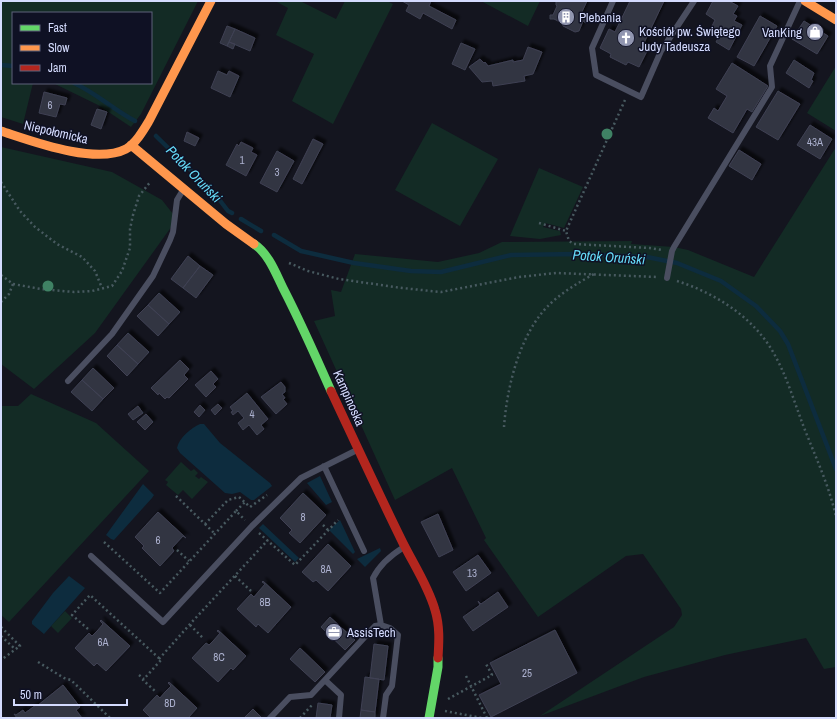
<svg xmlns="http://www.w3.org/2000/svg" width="837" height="719" viewBox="0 0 837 719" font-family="'Archivo Narrow',sans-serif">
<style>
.green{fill:#132b25}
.water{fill:#0d2c3e}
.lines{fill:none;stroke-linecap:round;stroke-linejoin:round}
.stream{stroke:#0d2c3e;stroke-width:4.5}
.building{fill:#323442;stroke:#3f4153;filter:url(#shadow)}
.path{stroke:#485a60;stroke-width:2.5;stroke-dasharray:2 3;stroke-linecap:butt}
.lane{stroke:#4a4e60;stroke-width:6}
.fast{stroke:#63d668;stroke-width:9}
.slow{stroke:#ff974d;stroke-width:9}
.jam{stroke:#b3261e;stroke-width:9}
.tree{fill:#3f8264}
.labels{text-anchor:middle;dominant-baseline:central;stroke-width:3;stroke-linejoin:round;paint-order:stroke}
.number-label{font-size:11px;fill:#acb1cf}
.poi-label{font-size:13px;fill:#d4dbfe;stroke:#0f1124;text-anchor:start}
.street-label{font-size:13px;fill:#d4dbfe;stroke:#0f1124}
.water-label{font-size:14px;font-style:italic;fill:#66ddfa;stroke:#0f1124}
</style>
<defs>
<filter id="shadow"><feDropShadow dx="3.5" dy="-3.5" stdDeviation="1" flood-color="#0009"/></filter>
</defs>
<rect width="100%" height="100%" fill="#14151f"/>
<path class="green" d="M 1,1 L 198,1 L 141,114 L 131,127 L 98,105 L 53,83 L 151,83 L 151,13 L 13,13 L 13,83 L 33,83 L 23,124 L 1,117 Z
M 275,1 L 300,1 L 336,19 L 345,1 L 387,1 L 393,4 L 333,124 L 292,101 L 314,54 L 276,35 L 288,8 Z
M 481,1 L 540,1 L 528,26 Z
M 836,66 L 836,131 L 807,113 Z
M 432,123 L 498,159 L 460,226 L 395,190 Z
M 1,147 L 112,172 L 162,200 L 177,219 L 95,333 L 34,389 L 1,364 Z
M 836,147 L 836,667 L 824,669 L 806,638 L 725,655 L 644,677 L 540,716 L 674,627 L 682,615 L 681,609 L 643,554 L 626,556 L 538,617 L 484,540 L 486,538 L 452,468 L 395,500 L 314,321 L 335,316 L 331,290 L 341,292 L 355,254 L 438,262 L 479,253 L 502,242 L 632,241 L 631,244 L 674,247 L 688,250 L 754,277 Z
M 539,168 L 583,187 L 564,228 L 545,223 L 543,227 L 560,231 L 561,235 L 540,239 L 510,236 Z
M 31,394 L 96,423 L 149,471 L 9,622 L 1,615 L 1,406 L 18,406 Z
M 181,462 L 191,471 L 194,469 L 198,473 L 195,476 L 199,479 L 201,477 L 208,482 L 192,499 L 183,490 L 178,495 L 166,485 L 168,482 L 165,480 Z
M 65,611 L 72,618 L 58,633 L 51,626 Z"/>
<path class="water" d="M 200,424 L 204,424 L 220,443 L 270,483 L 272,486 L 254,500 L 251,500 L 240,492 L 232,494 L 225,493 L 180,453 L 177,448 C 179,438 191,428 200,424 Z
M 320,476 L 332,502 L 326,505 L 307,483 Z
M 143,484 L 154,495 L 152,498 L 114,540 L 111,539 L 106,535 Z
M 340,520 L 355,552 L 353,554 L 329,530 Z
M 263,524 L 299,558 L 295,562 L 259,528 Z
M 380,548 L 381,551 L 365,567 L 357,559 Z
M 69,576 L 85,588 L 44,634 L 32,624 L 32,621 L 53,593 Z"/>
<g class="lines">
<path class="stream" d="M 1,65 L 13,66
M 74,83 C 96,93 114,110 135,121
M 156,136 L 215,194 L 228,211 L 232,213
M 241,219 L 261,231
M 274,235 L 301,251 L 354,263 L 411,271 L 441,272 L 511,255 L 577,254 L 647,257 L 677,263 L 721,281 L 756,306 L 780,331 L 788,344 L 836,469"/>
</g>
<path class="building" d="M 402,1 L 431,1 L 429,6 L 456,20 L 452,29 L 423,13 L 420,19 L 406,11 L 409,5 Z
M 556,1 L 587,1 L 580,16 L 585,19 L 586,23 L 583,21 L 579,31 L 575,32 L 563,26 L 562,23 L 554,19 L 550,19 L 550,15 L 553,15 L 557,6 L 556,5 Z
M 630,1 L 664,1 L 643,45 L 649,47 L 639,67 L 628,62 L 626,65 L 610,57 L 611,54 L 600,48 L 609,29 L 615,32 Z
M 713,1 L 729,1 L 738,6 L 733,14 L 737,16 L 734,21 L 742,25 L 729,50 L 716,42 L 722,31 L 712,26 L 715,20 L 706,14 Z
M 760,16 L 777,26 L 754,66 L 737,57 Z
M 804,21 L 828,36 L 817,54 L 792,39 Z
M 227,26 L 235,29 L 227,46 L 220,43 Z
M 235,29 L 255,38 L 250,51 L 229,42 Z
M 229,42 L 235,44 L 233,49 L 227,46 Z
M 461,43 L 475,49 L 465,70 L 452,64 Z
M 528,47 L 542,52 L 533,74 L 524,76 L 525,81 L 493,86 L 492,81 L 482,82 L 469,67 L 480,59 L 484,63 L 485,62 L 488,66 L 513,60 L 513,62 L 523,60 Z
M 794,60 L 814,73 L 811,80 L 813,81 L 809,88 L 786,73 Z
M 732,63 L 768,86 L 752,112 L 747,109 L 733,133 L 708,118 L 714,108 L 718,111 L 727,96 L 716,89 Z
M 218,71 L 227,75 L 229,71 L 239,76 L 230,97 L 211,88 Z
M 778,91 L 800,104 L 778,140 L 756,127 Z
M 44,92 L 67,98 L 65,105 L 60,104 L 56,117 L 39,113 Z
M 97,109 L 107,112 L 101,129 L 91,125 Z
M 810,125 L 832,139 L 820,159 L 797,145 Z
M 187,132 L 199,138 L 195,146 L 184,141 Z
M 313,139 L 323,144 L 302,184 L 293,179 Z
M 241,142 L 253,148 L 251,152 L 257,155 L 246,176 L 226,165 L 237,144 L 239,146 Z
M 739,150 L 761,164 L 752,180 L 729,166 Z
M 277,151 L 294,161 L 277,192 L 260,183 Z
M 188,256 L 200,266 L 183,288 L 171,279 Z
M 200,266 L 213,275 L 196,298 L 183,288 Z
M 159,293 L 180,312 L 169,324 L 148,305 Z
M 148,305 L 169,324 L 158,336 L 137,316 Z
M 128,333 L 149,352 L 138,364 L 117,345 Z
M 117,345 L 138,364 L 127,376 L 107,356 Z
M 180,360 L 189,369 L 184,375 L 188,379 L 169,398 L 167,397 L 165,399 L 159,393 L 158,395 L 151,388 Z
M 93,368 L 114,388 L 103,399 L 82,380 Z
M 211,371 L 218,379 L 213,384 L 216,387 L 206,397 L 195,385 Z
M 82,380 L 103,399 L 92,411 L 71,392 Z
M 281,382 L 285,387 L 285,392 L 282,394 L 285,398 L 283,399 L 287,404 L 276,414 L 261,397 Z
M 247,393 L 268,419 L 261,425 L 264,429 L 257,435 L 249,425 L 243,430 L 238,423 L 244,418 L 238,411 L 233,415 L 231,412 L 233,411 L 230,407 Z
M 218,404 L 222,408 L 215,415 L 211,410 Z
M 200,405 L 205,410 L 199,417 L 194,412 Z
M 138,406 L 143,413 L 133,420 L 128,414 Z
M 146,414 L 153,422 L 145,430 L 137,422 Z
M 303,493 L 326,515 L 300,543 L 289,533 L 292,530 L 280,518 Z
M 158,512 L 186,538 L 183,536 L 172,548 L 174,551 L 160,566 L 142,548 L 144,546 L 135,537 Z
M 438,514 L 453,550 L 439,557 L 421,522 Z
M 328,544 L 351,566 L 328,591 L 316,580 L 313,582 L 302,572 Z
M 478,555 L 491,573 L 466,591 L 453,572 Z
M 263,581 L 291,607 L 268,633 L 258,624 L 256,627 L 237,609 L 251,594 L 254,597 L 259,591 L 265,584 L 262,582 Z
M 498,592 L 508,607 L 473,631 L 463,617 L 480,605 L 478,601 L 481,604 Z
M 330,617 L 355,640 L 345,650 L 321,627 Z
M 101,620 L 130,646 L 106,671 L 97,663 L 94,666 L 75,648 L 89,633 L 92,636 L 98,630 L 103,624 L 100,621 Z
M 218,630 L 246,656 L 233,670 L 231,668 L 218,682 L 192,658 L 206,643 L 209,645 L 214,640 L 220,633 L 217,631 Z
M 555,630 L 577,673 L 491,717 L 479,695 L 501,684 L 490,663 Z
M 374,644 L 388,646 L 384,680 L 370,678 Z
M 300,648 L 325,672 L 315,682 L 290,659 Z
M 365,677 L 379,679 L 375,712 L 361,710 Z
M 169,682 L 197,708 L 188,718 L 151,718 L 143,710 L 157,695 L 160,698 L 165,692 L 171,686 L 168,683 Z
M 63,685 L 80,707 L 76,710 L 82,718 L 17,718 L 14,714 L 16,715 L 23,710 L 25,713 L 36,705 L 37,706 Z
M 318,703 L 332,705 L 330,718 L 316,718 Z
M 253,709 L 262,718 L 244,718 Z
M 361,710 L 375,712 L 375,718 L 360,718 Z"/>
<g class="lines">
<path class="path" d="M 625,100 L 566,231 L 569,241 L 574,244 L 650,248 L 662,250
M 1,182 L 20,211 L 35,227 L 57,244 L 82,257 L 95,271 L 102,288
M 539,223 L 566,231
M 289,263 L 308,271 L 339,279 L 402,288 L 441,292 L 519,277 L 556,273 L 658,277
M 1,275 L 13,284 L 41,289 L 74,292 L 92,291 L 112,286 L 122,271 L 130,248 L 130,229 L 133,215 L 139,196 L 151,181
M 677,281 C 715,293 753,317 773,352 C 786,374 794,401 803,425 C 815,456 829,485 836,517
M 1,302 L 9,294 L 13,284
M 504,427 C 507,386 520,332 551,303 C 564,291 578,283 594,274
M 176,496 L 205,524 L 228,500 L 239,497 L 250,507 L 267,495
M 236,511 L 245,502
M 205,524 L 215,534
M 323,525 L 328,530
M 259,533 L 295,565 L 338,520
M 104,542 L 160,593 L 236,511 L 245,520
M 177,550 L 189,561
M 235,576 L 251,591
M 190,625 L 204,639
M 1,627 L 20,646 L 1,660
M 88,629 L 72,615 L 90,595 L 161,660 L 143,680 L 155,691
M 1,636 L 15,649
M 159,659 L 191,623 L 268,540
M 38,662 L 64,678 L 71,680 L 110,718
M 139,675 L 144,679
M 466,676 L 487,718
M 448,699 L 492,675 L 485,662
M 445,711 L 482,718
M 300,718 L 312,705"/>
<path class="lane" d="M 613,1 L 592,48 L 596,75 L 641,97 L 661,51 L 694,1
M 667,278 L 672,251 L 674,247 L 772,87 L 770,66 L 800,1
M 68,381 L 112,334 L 153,276 L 170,240 L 173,232 L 177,200 L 183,190
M 324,466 L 364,551
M 91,556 L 163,622 L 252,526 L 301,478 L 357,450
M 381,625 L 390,628 L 398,635 L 392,686 L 386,695 L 383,718
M 326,681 L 341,695 L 339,718
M 270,718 L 290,697 L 311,695 L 375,626 L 381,625 L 373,578 C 380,564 391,555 404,547"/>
<path class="fast" d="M 254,244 C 269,254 276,274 284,290 C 301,323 316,357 331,391
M 429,718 L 438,667 L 438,658"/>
<path class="slow" d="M 805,1 L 836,20
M 1,131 C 32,141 95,165 126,149 C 136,143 143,131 149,121 L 211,1
M 131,145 L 226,224 L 254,244"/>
<path class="jam" d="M 331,391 C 354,440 377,490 401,539 C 412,562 428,585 435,610 C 440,626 439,642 438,658"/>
</g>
<g class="tree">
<circle cx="607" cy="134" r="5.5"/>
<circle cx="48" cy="286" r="5.5"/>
</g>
<defs>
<symbol id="building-disc" viewBox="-11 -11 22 22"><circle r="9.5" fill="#9196b0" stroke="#0f1124"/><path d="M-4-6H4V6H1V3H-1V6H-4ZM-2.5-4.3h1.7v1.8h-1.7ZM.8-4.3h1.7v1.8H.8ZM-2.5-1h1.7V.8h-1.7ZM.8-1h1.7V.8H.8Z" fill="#fff"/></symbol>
<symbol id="shop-disc" viewBox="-11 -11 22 22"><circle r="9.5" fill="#9196b0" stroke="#0f1124"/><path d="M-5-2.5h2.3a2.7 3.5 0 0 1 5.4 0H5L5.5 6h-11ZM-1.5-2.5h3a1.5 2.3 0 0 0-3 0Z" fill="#fff"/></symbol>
<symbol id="church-disc" viewBox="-11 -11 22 22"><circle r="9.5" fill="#9196b0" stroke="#0f1124"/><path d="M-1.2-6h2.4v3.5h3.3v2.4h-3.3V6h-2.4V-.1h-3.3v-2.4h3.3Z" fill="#fff"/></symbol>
<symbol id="office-disc" viewBox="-11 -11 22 22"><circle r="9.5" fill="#9196b0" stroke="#0f1124"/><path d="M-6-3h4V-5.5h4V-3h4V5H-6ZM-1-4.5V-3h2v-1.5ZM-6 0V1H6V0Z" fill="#fff"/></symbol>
</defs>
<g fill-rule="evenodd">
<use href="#building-disc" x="556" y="7" width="20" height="20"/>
<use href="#shop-disc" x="805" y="22" width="20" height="20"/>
<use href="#church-disc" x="616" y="28" width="20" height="20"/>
<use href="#office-disc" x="324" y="622" width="20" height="20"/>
</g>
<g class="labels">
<g class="number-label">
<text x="50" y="105">6</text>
<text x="815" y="142">43A</text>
<text x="242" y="160">1</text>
<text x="277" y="172">3</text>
<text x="252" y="414">4</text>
<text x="303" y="517">8</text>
<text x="158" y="540">6</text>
<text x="326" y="569">8A</text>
<text x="472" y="573">13</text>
<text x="265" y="602">8B</text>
<text x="103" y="642">6A</text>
<text x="219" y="657">8C</text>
<text x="527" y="673">25</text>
<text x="170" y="703">8D</text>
</g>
<g class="poi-label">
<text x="579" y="17">Plebania</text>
<text x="639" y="31">Kościół pw. Świętego<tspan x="639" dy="15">Judy Tadeusza</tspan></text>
<text x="802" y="32" text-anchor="end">VanKing</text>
<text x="347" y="632">AssisTech</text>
</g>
<g class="street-label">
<text transform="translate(56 132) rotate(13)">Niepołomicka</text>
<text transform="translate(349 398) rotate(66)">Kampinoska</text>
</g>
<g class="water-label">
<text transform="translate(194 174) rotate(46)">Potok Oruński</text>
<text transform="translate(609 257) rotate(4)">Potok Oruński</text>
</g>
</g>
<rect width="837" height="719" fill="none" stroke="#d4dbfe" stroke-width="4"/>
<rect x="12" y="12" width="140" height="72" fill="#0f1124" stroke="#5e627b"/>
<rect x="20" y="25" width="20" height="6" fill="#63d668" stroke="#5e627b"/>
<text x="48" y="32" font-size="12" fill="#d4dbfe">Fast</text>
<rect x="20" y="45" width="20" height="6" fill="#ff974d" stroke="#5e627b"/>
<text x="48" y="52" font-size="12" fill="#d4dbfe">Slow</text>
<rect x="20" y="65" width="20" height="6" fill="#b3261e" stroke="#5e627b"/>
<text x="48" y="72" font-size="12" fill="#d4dbfe">Jam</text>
<path d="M14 699v6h113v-6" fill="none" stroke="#d4dbfe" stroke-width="2"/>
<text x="20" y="699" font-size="12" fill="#d4dbfe" stroke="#0f1124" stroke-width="3" paint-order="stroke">50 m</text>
</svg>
